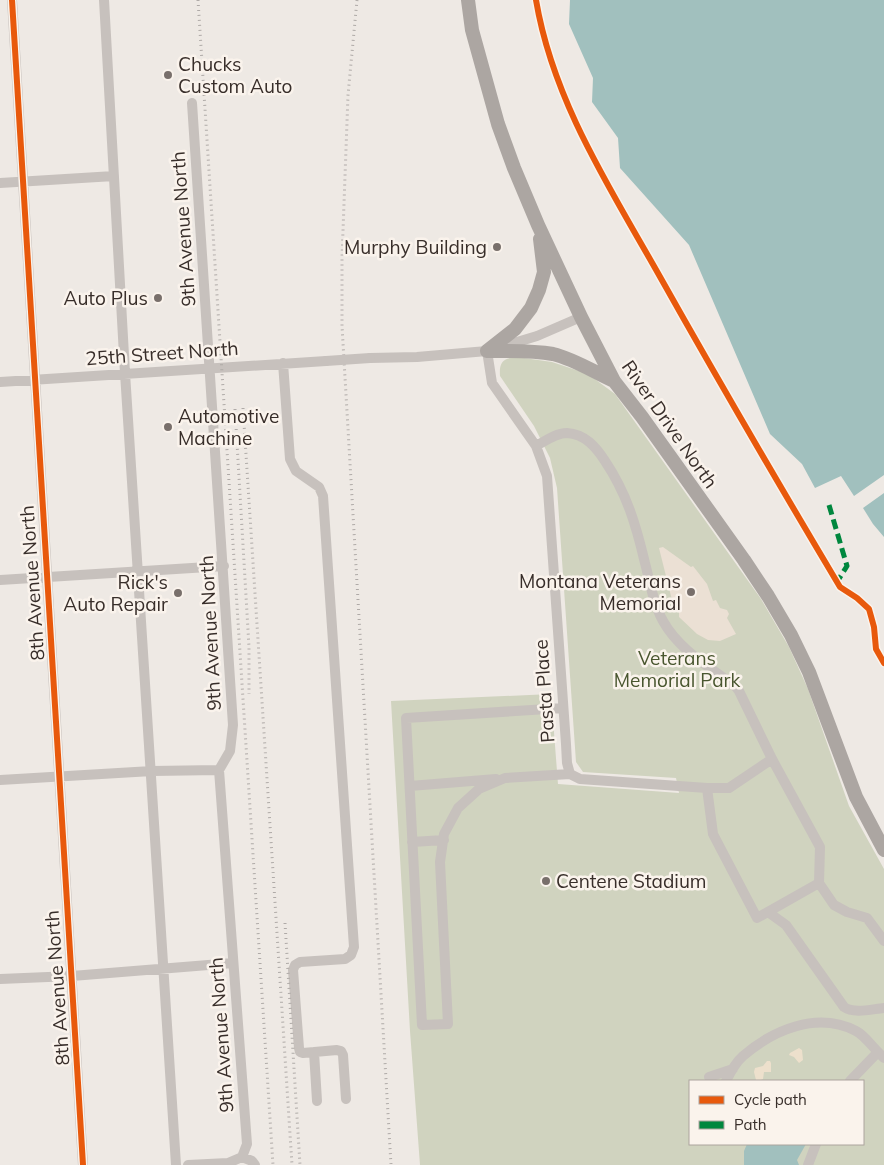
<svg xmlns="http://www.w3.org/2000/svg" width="884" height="1165" viewBox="0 0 884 1165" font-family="Mulish,sans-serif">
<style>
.green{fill:#d0d3bf;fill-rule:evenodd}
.sand{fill:#ede0cc}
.plaza{fill:#ebe0d4}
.water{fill:#a1c0be}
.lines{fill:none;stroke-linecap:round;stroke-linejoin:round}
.minor{stroke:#c7c1bd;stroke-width:10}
.major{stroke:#aca6a2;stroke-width:14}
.rail{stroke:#afaaa7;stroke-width:3;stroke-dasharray:1 4;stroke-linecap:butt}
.minor-bridge{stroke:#c7c1bd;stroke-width:10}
.quiet{stroke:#00873e;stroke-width:5;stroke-dasharray:10 5;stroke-linecap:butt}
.cycleway-casing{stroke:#faf3ec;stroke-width:9}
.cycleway{stroke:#e8590c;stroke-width:6}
.poi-dot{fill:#786f6b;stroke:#faf3ec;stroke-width:2}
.labels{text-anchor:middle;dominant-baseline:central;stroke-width:5;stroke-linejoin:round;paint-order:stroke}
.poi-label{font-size:19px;fill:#382e2a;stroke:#faf3ec;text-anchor:end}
.street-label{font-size:19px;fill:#382e2a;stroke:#faf3ec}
.park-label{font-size:19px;fill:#49562f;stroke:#faf3ec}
</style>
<rect width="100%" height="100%" fill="#eee9e4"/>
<path class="green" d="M 517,357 L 552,362 L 588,374 L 615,394 L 761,599 L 789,647 L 808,689 L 849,806 L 884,869 L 884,1165 L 420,1165 L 410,1031 L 391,701 L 551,694 L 558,784 L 679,793 L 676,778 L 583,772 L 576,762 L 557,488 L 550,458 L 534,426 L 500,376 C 499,362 503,358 517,357 ZM 690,1081 L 863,1081 L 863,1144 L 690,1144 Z"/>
<path class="sand" d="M 799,1048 L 802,1050 L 803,1060 L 799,1063 L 794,1057 L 789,1055 L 790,1053 Z
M 767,1061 L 770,1061 L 771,1063 L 771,1072 L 764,1072 L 763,1079 L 759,1081 L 756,1080 L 754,1072 L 755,1068 L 763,1066 Z"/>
<path class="plaza" d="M 663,547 L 691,567 L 693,566 L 707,584 L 713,601 L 716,600 L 720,608 L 727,610 L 729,614 L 727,618 L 736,634 L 720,641 L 708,640 L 697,634 L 679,617 L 679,610 L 672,600 L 659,548 Z"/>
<path class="water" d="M 570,0 L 884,0 L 884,475 L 854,496 L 841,476 L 815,488 L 802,464 L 770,434 L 689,245 L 620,168 L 618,138 L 592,102 L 593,78 L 569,24 Z
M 884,493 L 884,537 L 873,524 L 863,508 Z
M 747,1144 L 806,1144 L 797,1160 L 799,1165 L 744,1165 L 744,1151 Z"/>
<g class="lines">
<path class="minor" d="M 12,0 L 83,1165
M 104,0 L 125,373 L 176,1165
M 192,103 L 233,725 L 230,751 L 219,770 L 247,1144 L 242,1157
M 0,183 L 114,176
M 487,351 L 492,383 L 536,446 L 547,476 L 566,744 L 567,763 L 570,774
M 370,358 L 417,357 L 487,351 L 537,336 L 581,317
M 283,363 L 290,459 L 296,471 L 319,487 L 323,496 L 354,947 L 351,955 L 345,959 L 300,962 L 295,965 L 293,970 L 299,1048 L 300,1052 L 303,1053 L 337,1050 L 341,1051 L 343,1055 L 346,1099
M 0,382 L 326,361
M 536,446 C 545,441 556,433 567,433 C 585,434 596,447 605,461 C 627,494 636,525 645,563 C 650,582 653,603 663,621 C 679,650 710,667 736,687 L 739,691 L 772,759 L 820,847 L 819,883 L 757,918 L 713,834 L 707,788 L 729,788 L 772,759
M 0,580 L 224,566
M 563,708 L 406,718 L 422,1025 L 448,1024 L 440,862 L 444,834 L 458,808 L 479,789 L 505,778 L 570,774 L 580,779 L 707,788
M 0,780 L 152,771 L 219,770
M 410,786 L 496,779
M 412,842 L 444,840
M 819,883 L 834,905 L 847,912 L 867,918 L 884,941
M 768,912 L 786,925 L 844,1007 C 854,1014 872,1009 884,1008
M 0,979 L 72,976 L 233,963
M 314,1052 L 317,1101
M 709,1077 L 733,1069
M 726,1081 C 730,1073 736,1062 743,1056 C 773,1030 817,1011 856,1031 C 864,1035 871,1045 878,1052
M 850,1081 L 878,1052 L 884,1058
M 242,1157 L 252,1161 L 255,1165
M 188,1165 L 228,1163 L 242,1157
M 808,1165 L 816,1144"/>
<path class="major" d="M 468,0 L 472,30 L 498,124 L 514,168 L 538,225 L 581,317 L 614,381 L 642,417 L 744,560 L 768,596 L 791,635 L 809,672 L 856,797 L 884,850
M 487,351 L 515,329 L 531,308 L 539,290 L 544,272 L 540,239
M 487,351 C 509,351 531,350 553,354 C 574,359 594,372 614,381"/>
<path class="rail" d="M 198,0 L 273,1165
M 357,0 L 348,95 L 342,258 L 342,326 L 391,1165
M 243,408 L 292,1165
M 235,409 L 249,647 L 249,694
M 285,923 L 300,1165"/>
<path class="minor-bridge" d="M 326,361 L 370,358"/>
<path class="quiet" d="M 829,505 L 847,566 L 837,582"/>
<defs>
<path id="cycleway" d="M 12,0 L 83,1165
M 536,0 C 553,101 610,188 659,275 C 718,380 778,483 840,587 L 857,598 L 869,609 L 874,627 L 876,649 L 884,663"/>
</defs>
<use href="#cycleway" class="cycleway-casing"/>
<use href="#cycleway" class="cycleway"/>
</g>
<g class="poi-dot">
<circle cx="168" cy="75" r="5"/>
<circle cx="497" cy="247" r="5"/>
<circle cx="158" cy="298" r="5"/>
<circle cx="168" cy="427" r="5"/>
<circle cx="691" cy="592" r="5"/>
<circle cx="178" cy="593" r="5"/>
<circle cx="546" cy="881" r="5"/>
</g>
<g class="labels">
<g class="poi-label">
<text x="178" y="64" text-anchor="start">Chucks<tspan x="178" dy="22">Custom Auto</tspan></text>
<text x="487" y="247">Murphy Building</text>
<text x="148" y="298">Auto Plus</text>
<text x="178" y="416" text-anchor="start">Automotive<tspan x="178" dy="22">Machine</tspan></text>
<text x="681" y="581">Montana Veterans<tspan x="681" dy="22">Memorial</tspan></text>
<text x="168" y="582">Rick's<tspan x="168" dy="22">Auto Repair</tspan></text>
<text x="556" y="881" text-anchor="start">Centene Stadium</text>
</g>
<g class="street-label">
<text transform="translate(183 229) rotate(-94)">9th Avenue North</text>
<text transform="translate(162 353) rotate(-4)">25th Street North</text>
<text transform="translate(670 424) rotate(55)">River Drive North</text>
<text transform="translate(32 583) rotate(-94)">8th Avenue North</text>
<text transform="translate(210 633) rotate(-93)">9th Avenue North</text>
<text transform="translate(544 691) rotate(-94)">Pasta Place</text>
<text transform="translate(57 988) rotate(-94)">8th Avenue North</text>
<text transform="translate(221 1035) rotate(-94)">9th Avenue North</text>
</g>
<g class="park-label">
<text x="677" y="658">Veterans<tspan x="677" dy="22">Memorial Park</tspan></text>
</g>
</g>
<rect x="689" y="1080" width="175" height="65" fill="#faf3ec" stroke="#aca49e"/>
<rect x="699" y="1096" width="25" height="8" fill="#e8590c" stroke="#aca49e"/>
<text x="734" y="1105" font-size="15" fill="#382e2a">Cycle path</text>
<rect x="699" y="1121" width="25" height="8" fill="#00873e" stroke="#aca49e"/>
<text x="734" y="1130" font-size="15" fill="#382e2a">Path</text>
</svg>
